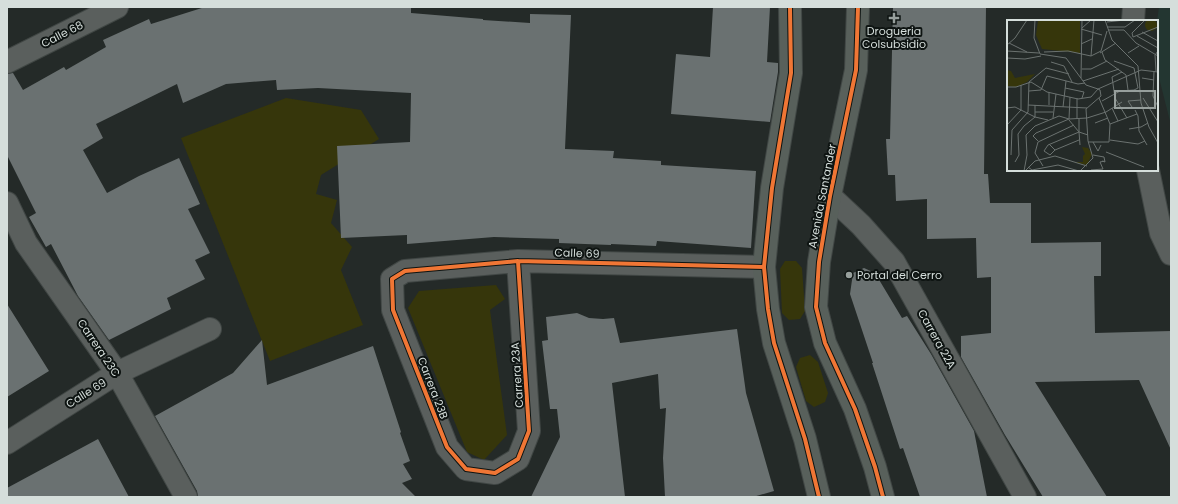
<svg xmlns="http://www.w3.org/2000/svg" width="1178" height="504" viewBox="0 0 1178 504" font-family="Poppins,sans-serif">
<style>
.built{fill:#233631}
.green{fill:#36360b}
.building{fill:#6a7171}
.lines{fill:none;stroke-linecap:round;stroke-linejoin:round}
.minor-casing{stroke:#414745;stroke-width:24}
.major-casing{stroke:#414745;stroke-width:24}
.minor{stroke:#5a5f5d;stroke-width:22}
.major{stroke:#58605b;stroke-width:22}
.cycleway-casing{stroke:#0e1412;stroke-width:6}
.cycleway{stroke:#f07635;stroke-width:4}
.poi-dot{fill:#979f9c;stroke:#0e1412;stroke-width:1.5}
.labels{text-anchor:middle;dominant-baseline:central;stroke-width:4;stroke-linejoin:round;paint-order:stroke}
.poi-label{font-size:11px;fill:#d5dedb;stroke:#0e1412}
.street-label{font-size:11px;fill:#d5dedb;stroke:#0e1412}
.inset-road{fill:none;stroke:#6b7270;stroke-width:1}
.view{fill:#979f9c;fill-opacity:0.15;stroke:#979f9c;stroke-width:2}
.inset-edge{fill:none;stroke:#d5dedb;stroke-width:2}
</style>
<rect width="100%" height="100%" fill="#242a28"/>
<path class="built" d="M 1159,7 L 1171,7 L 1171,125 L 1157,70 L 1157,21 Z"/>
<path class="green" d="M 286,98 L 361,110 L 379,139 L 321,175 L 316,194 L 337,200 L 331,223 L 352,247 L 341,270 L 363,325 L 270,361 L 181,138 Z
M 785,261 L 796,261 L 802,268 L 805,311 L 800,319 L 789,320 L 782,313 L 780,269 Z
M 496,285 L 505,299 L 490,310 L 507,435 L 484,460 L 467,452 L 408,308 L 419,291 Z
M 810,355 L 818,362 L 828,393 L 825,402 L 814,407 L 806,401 L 796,367 L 800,358 Z"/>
<path class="building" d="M 205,7 L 411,7 L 411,13 L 483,19 L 483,20 L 530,23 L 530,14 L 571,15 L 565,149 L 614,151 L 613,158 L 661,161 L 661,165 L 756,171 L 751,248 L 657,241 L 656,246 L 611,244 L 611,245 L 559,243 L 559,239 L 494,237 L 407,244 L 407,235 L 341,238 L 337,146 L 410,142 L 411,93 L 318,88 L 277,90 L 276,80 L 226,84 L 183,103 L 177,84 L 96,124 L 103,138 L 83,150 L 107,193 L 139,176 L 179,158 L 200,204 L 188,209 L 210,253 L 195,260 L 205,279 L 167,298 L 171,309 L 109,340 L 78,296 L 51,244 L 46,247 L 29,217 L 36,213 L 7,155 L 7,74 L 13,73 L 23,90 L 64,67 L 66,70 L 106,47 L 103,40 L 149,19 L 151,24 Z
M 713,7 L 770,7 L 767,62 L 778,63 L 778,72 L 770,122 L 671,114 L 676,54 L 710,57 Z
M 893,7 L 986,7 L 984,174 L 988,174 L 990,203 L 1031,203 L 1031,243 L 1101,242 L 1101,276 L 1094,276 L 1095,333 L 1171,331 L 1171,450 L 1139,380 L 1035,382 L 1107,497 L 1043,497 L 1005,435 L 961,357 L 961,336 L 991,333 L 991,277 L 977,278 L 976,238 L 927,239 L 927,199 L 896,201 L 895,175 L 888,175 L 886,139 L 890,139 Z
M 864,268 L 875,273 L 902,318 L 907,316 L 931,354 L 974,431 L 987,497 L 920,497 L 903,448 L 900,449 L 872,363 L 873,363 L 850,294 L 853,273 Z
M 7,304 L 49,371 L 7,397 Z
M 577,313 L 589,318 L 603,319 L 614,318 L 620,343 L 737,329 L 746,393 L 774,491 L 753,497 L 665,497 L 663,458 L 666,408 L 660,409 L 658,374 L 612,383 L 625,497 L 531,497 L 560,437 L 557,409 L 550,409 L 542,341 L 548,340 L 546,317 Z
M 262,340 L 267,385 L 373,346 L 401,432 L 400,433 L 410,461 L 403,464 L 412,479 L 402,483 L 416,497 L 198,497 L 197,491 L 155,416 L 233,373 Z
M 98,439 L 129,497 L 7,497 L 7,488 Z"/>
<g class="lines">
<defs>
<path id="minor" d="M 1133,21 L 1134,7
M 7,62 L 117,7
M 1148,170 L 1161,233 L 1171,254
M 830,196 L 861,225 L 894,262 L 1025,497
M 7,203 L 26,243 L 117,373 L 186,497
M 518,261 L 529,431 L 518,459 L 495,473 L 466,469 L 447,447 L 393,310 L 392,279 L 405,271 L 518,261 L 764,267
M 7,443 L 117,373 L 210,329"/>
<path id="major" d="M 790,7 L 791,73 L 772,188 L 764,267 L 768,309 L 774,343 L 805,439 L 819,497
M 858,7 L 856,70 L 830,196 L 819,262 L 816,307 L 825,343 L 855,409 L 875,467 L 883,497"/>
</defs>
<use href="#minor" class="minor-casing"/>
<use href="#major" class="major-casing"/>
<use href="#minor" class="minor"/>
<use href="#major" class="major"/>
<defs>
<path id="cycleway" d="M 790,7 L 791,73 L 772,188 L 764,267 L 768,309 L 774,343 L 805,439 L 819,497
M 858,7 L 856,70 L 830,196 L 819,262 L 816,307 L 825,343 L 855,409 L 875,467 L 883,497
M 518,261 L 529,431 L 518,459 L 495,473 L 466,469 L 447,447 L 393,310 L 392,279 L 405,271 L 518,261 L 764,267"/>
</defs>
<use href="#cycleway" class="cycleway-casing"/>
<use href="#cycleway" class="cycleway"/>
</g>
<g class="poi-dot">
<path d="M892 12h4v4h4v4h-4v4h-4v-4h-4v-4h4z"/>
<circle cx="849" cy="275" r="4"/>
</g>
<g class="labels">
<g class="poi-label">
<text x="894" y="31">Drogueria<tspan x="894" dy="13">Colsubsidio</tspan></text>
<text x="857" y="275" text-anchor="start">Portal del Cerro</text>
</g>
<g class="street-label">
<text transform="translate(62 34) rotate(-27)">Calle 68</text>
<text transform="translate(822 196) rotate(-79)">Avenida Santander</text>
<text transform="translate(577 253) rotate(2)">Calle 69</text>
<text transform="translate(937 339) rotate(61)">Carrera 22A</text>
<text transform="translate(99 348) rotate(56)">Carrera 23C</text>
<text transform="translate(517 375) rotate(-94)">Carrera 23A</text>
<text transform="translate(433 388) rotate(69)">Carrera 23B</text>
<text transform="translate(86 393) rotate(-32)">Calle 69</text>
</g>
</g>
<g transform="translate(1007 20)">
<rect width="151" height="151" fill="#242a28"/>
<path d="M138 5a6 6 0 1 1 12 0a6 6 0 1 1-12 0ZM 31,1 L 73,1 L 73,33 L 35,29 L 29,15 ZM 0,50 L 4,51 L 8,58 L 28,54 L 20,62 L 9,67 L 0,66 ZM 75,127 L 81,128 L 85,134 L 80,145 L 67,142 L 76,142 L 76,136 L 78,134 Z" fill="#36360b"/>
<path class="inset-road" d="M 28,0 L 27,18 L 33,34 L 59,38 L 79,65 L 91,69 L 134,50 L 151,52M 98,0 L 105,20 L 131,46 L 134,83 L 142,107 L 151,123M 138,0 L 125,13 L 126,17 L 151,7M 100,2 L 118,0M 100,7 L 118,7 L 128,0M 75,8 L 84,0M 74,9 L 95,15M 101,10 L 117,10 L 129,23 L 151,36M 135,12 L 151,21M 130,16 L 151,28M 2,23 L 20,32M 74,24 L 85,19M 0,25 L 8,18 L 20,0M 0,31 L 32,33M 37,32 L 61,31 L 84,36 L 94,31 L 100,11M 95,32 L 98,40 L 119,55 L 121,70M 93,33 L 109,23M 121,33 L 132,26M 84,36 L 87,0M 0,38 L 18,39 L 34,36M 44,42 L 57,46 L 65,62M 75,49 L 84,49 L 100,41M 147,51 L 146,76 L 151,87M 149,51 L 148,35 L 151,31M 115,52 L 105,57 L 108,78 L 120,98M 74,58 L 75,0M 135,58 L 147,60M 76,61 L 112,49M 0,67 L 9,67 L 24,62 L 40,72 L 71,79 L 84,77 L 91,69 L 93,70 L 94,76 L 79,89 L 81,121 L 86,138 L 73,151M 58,68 L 77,72 L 75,78M 34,70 L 40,56 L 71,64 L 78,63M 22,71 L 34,70M 70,78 L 70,99M 136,78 L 151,102M 95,81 L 113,71 L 127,70 L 131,68 L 127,48 L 107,41M 21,85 L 80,88M 42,85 L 42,72M 56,87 L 59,61M 125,87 L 121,81 L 134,80M 0,88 L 8,87 L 28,97 L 41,100M 105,88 L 111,101M 128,90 L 131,96 L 132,111 L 140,125M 28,92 L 46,92M 46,98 L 49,74M 62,99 L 63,77M 62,100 L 72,112 L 73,125M 88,103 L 101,98M 103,104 L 130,94M 0,105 L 14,90 L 14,65M 122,109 L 134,107 L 141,103M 72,112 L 72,99M 103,120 L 131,124 L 138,121M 31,121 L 26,116 L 29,113 L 62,99M 81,122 L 102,122 L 103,104 L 92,78M 86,122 L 91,131 L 94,125M 42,124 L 48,130 L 43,135M 48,130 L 72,120M 99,132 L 137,147M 4,135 L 5,110 L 21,92 L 22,62 L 39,48 L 62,54M 43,135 L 37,131 L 41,125 L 72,112 L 81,115M 86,135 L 97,137 L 98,142 L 95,141M 8,142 L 12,135 L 11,114 L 17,106 L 28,97 L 28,85M 36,146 L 28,133 L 31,122 L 67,105M 21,147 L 25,150 L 51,145 L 72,151M 84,150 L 96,149 L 93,142 L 98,141M 17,151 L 20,135 L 19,115 L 28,106 L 52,96 L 62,99 L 80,98 L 99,92 L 115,82M 18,151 L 28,141 L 48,136 L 80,146"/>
<path class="view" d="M 108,71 L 148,71 L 148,88 L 108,88 Z"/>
<rect width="151" height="151" class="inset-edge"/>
</g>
<rect width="1178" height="504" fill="none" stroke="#d5dedb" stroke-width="16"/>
</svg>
